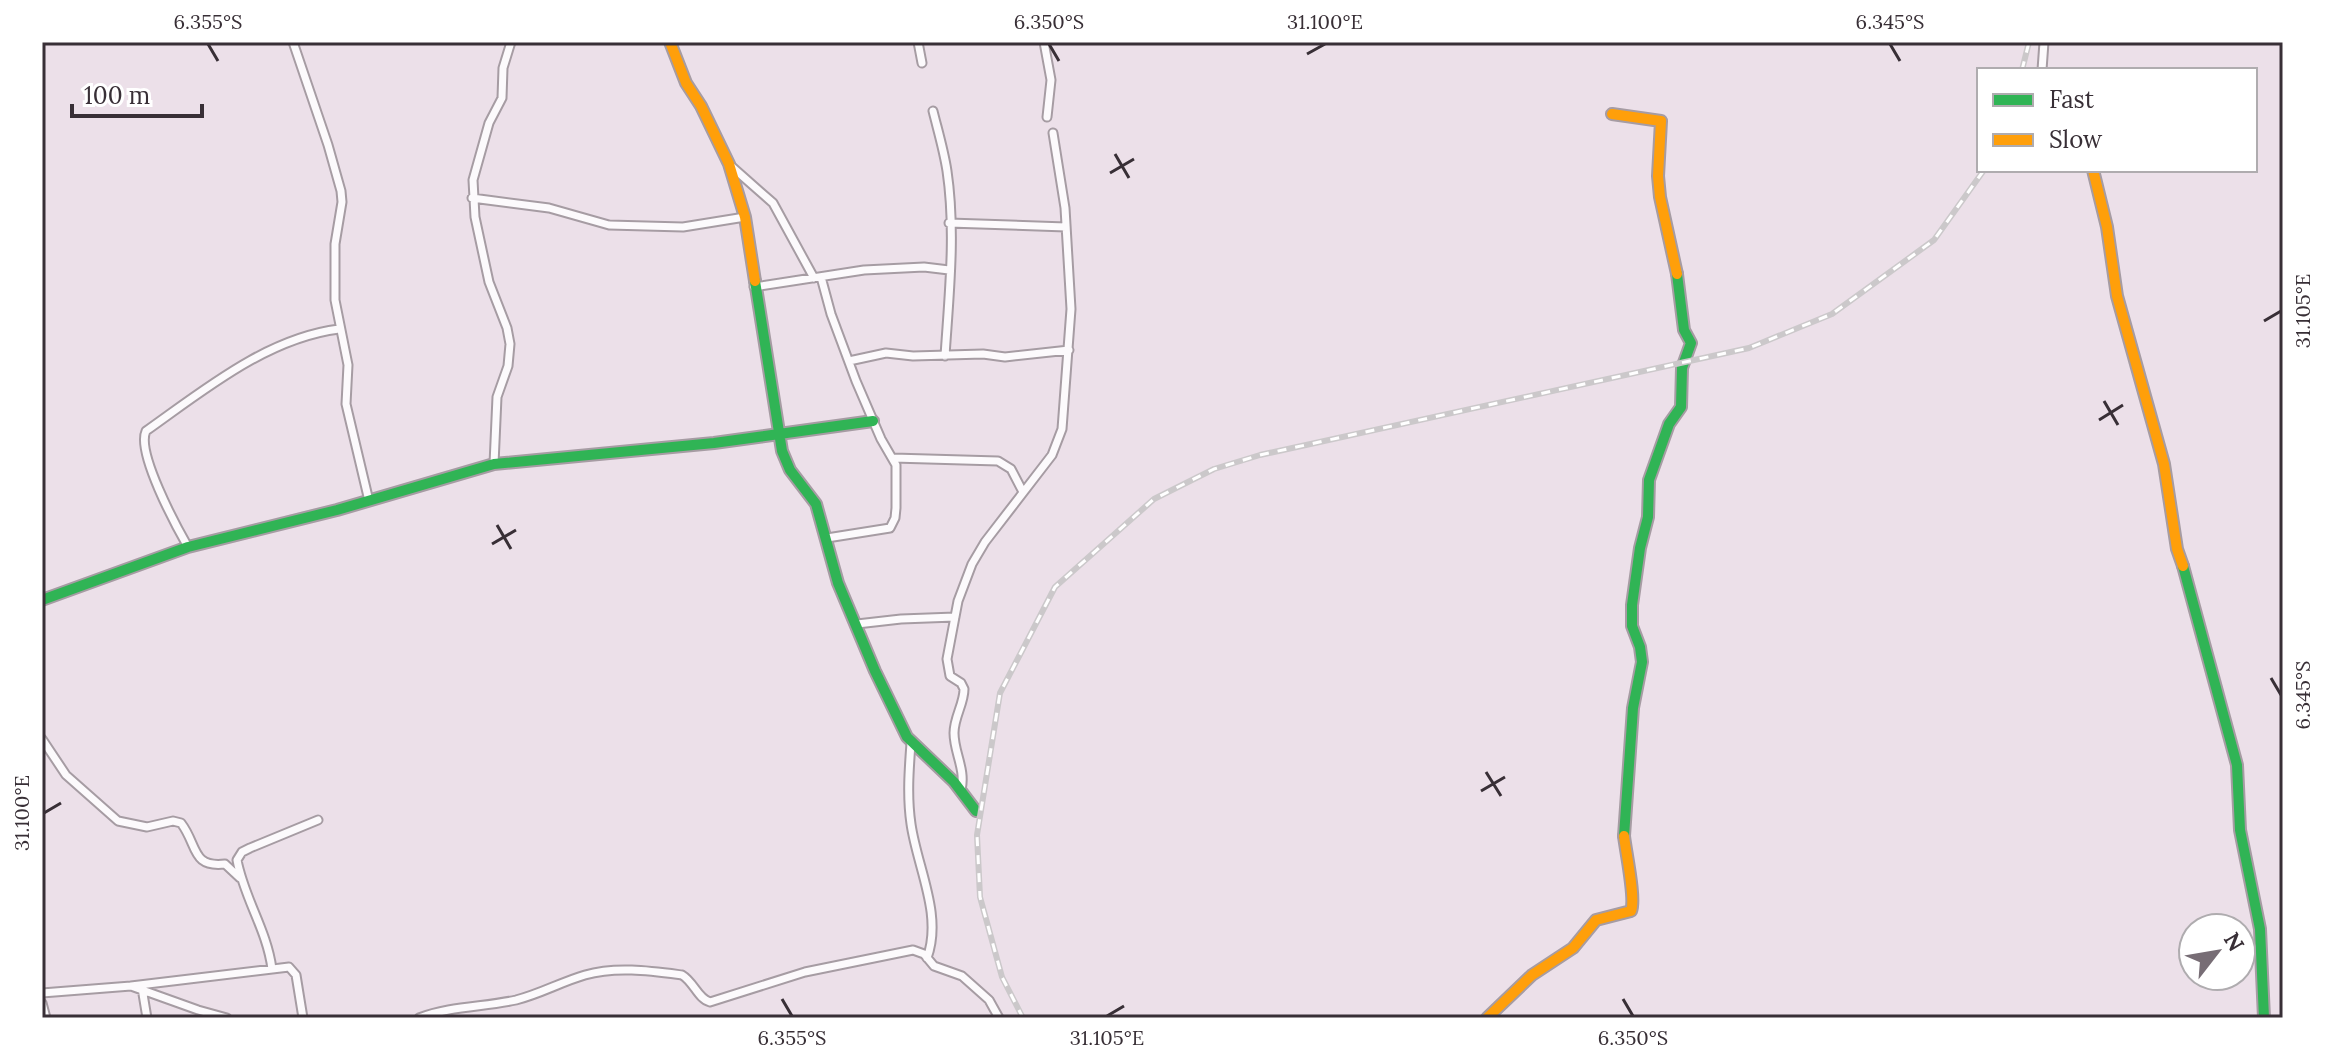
<svg xmlns="http://www.w3.org/2000/svg" width="2325" height="1060" viewBox="0 0 2325 1060" font-family="Lora,serif">
<style>
.lines{fill:none;stroke-linecap:round;stroke-linejoin:round}
.street-casing{stroke:#a69ca3;stroke-width:11}
.fast-casing{stroke:#a69ca3;stroke-width:14}
.slow-casing{stroke:#a69ca3;stroke-width:14}
.street{stroke:#fcfafc;stroke-width:7}
.fast{stroke:#30b455;stroke-width:10}
.slow{stroke:#ff9f0a;stroke-width:10}
.rail-casing{stroke:#cbc8ca;stroke-width:6}
.rail{stroke:#fff;stroke-width:3;stroke-dasharray:9;stroke-linecap:butt}
.ticks{fill:none;stroke:#382f36;stroke-width:3}
.neatline{fill:none;stroke:#382f36;stroke-width:3}
.ticks-label{font-size:20px;text-anchor:middle;fill:#382f36}
</style>
<rect width="100%" height="100%" fill="#ece0e9"/>
<g class="lines">
<defs>
<path id="street" d="M 293,42 L 328,145 L 341,191 L 342,202 L 335,244 L 335,300 L 348,365 L 346,404 L 369,501
M 918,42 L 922,63
M 1044,42 L 1051,80 L 1047,117
M 2042,70 L 2044,42
M 933,111 C 938,131 944,151 947,171 C 956,232 949,295 945,356
M 731,166 L 773,203 L 814,278
M 472,198 L 549,208 L 609,225 L 683,227 L 745,217
M 949,223 L 1066,227
M 821,277 L 831,314 L 856,381 L 881,439 L 896,465 L 896,508 L 895,518 L 890,528 L 827,538
M 754,287 L 864,270 L 924,267 L 949,270
M 849,361 L 886,353 L 913,356 L 983,354 L 1005,357 L 1069,350
M 893,458 L 998,461 L 1011,469 L 1023,492
M 494,464 L 497,397 L 508,366 L 510,344 L 507,328 L 489,282 L 475,217 L 473,180 L 489,123 L 502,98 L 503,68 L 511,42
M 188,547 C 176,526 136,452 146,431 C 204,390 267,338 339,329
M 857,624 L 901,619 L 955,617
M 42,739 L 66,775 L 118,821 L 147,827 L 173,821 L 181,823 C 198,845 191,868 225,864 L 240,878
M 911,743 C 909,770 907,797 911,824 C 917,867 943,915 927,958
M 961,790 C 966,769 954,753 954,733 C 954,717 964,704 964,689 L 961,683 L 950,676 L 947,659 L 958,601 L 972,564 L 985,542 L 1052,455 L 1062,429 L 1071,309 L 1065,208 L 1053,133
M 272,969 C 267,930 244,898 237,860 L 242,852 L 250,848 L 318,820
M 131,986 L 289,967 L 296,975 L 303,1018
M 142,988 L 147,1018
M 42,993 L 131,986 L 198,1010 L 227,1018
M 42,1003 L 46,1018
M 419,1018 C 450,1006 484,1007 516,1000 C 540,994 561,982 585,975 C 616,966 651,971 682,975 C 694,982 698,999 710,1002 L 805,972 L 913,950 L 924,954 L 934,966 L 962,976 L 989,1000 L 999,1018"/>
<path id="fast" d="M 755,281 L 782,451 L 790,470 L 816,504 L 838,583 L 875,671 L 907,737 L 954,782 L 976,811
M 2183,566 L 2237,765 L 2240,830 L 2260,929 L 2264,1018
M 42,600 L 188,547 L 337,510 L 494,464 L 714,443 L 873,421
M 1624,836 L 1633,708 L 1642,662 L 1640,647 L 1632,626 L 1632,605 L 1640,548 L 1648,517 L 1649,480 L 1669,424 L 1681,407 L 1682,368 L 1691,343 L 1684,330 L 1677,274"/>
<path id="slow" d="M 670,42 L 686,83 L 701,106 L 729,164 L 745,217 L 755,281
M 1612,114 L 1661,121 L 1658,176 L 1660,197 L 1677,274
M 2093,170 L 2107,227 L 2117,296 L 2164,464 L 2177,549 L 2183,566
M 1487,1018 L 1532,975 L 1573,948 L 1596,920 L 1631,911 C 1636,899 1626,853 1624,836"/>
</defs>
<use href="#street" class="street-casing"/>
<use href="#fast" class="fast-casing"/>
<use href="#slow" class="slow-casing"/>
<use href="#street" class="street"/>
<use href="#fast" class="fast"/>
<use href="#slow" class="slow"/>
<defs>
<path id="rail" d="M 2022,70 L 2029,42
M 1023,1018 L 1002,977 L 980,897 L 977,835 L 1000,693 L 1055,587 L 1154,499 L 1214,469 L 1260,455 L 1749,348 L 1832,314 L 1934,240 L 1984,170"/>
</defs>
<use href="#rail" class="rail-casing"/>
<use href="#rail" class="rail"/>
</g>
<path class="ticks" d="M 208,44 L 218,61M 1049,44 L 1059,61M 1890,44 L 1900,61M 1307,54 L 1325,44M 1115,154 L 1129,178M 1110,173 L 1134,159M 2264,321 L 2281,311M 2104,401 L 2118,425M 2099,420 L 2123,405M 497,525 L 511,549M 492,544 L 516,530M 2271,678 L 2281,695M 1486,772 L 1501,796M 1481,791 L 1505,777M 44,813 L 61,803M 782,999 L 792,1016M 1623,999 L 1633,1016M 1107,1016 L 1124,1006"/>
<rect width="2325" height="1060" fill="none" stroke="#ffffff" stroke-width="88"/>
<rect x="1977" y="68" width="280" height="104" fill="#ffffff" stroke="#afacaf" stroke-width="2"/>
<rect x="1993" y="94" width="40" height="12" fill="#30b455" stroke="#afacaf" stroke-width="2"/>
<text x="2049" y="108" font-size="24" fill="#382f36">Fast</text>
<rect x="1993" y="134" width="40" height="12" fill="#ff9f0a" stroke="#afacaf" stroke-width="2"/>
<text x="2049" y="148" font-size="24" fill="#382f36">Slow</text>
<g transform="translate(2217 952) rotate(59)"><circle r="38" fill="#ffffff" stroke="#afacaf" stroke-width="2"/>
<path d="M0-6L14 30L0 20L-14 30Z" fill="#776d75"/>
<text y="-12" font-size="22" font-weight="bold" text-anchor="middle" fill="#382f36">N</text>
</g>
<path d="M72 104v12h130v-12" fill="none" stroke="#382f36" stroke-width="4"/>
<text x="84" y="104" font-size="24" fill="#382f36" stroke="#ffffff" stroke-width="6" paint-order="stroke">100 m</text>
<rect x="44" y="44" width="2237" height="972" class="neatline"/>
<g class="ticks-label">
<text x="208" y="29">6.355°S</text>
<text x="1049" y="29">6.350°S</text>
<text x="1325" y="29">31.100°E</text>
<text x="1890" y="29">6.345°S</text>
<text transform="translate(2303 311) rotate(-90)" y="7">31.105°E</text>
<text transform="translate(2303 695) rotate(-90)" y="7">6.345°S</text>
<text transform="translate(22 813) rotate(-90)" y="7">31.100°E</text>
<text x="792" y="1045">6.355°S</text>
<text x="1107" y="1045">31.105°E</text>
<text x="1633" y="1045">6.350°S</text>
</g>
</svg>
